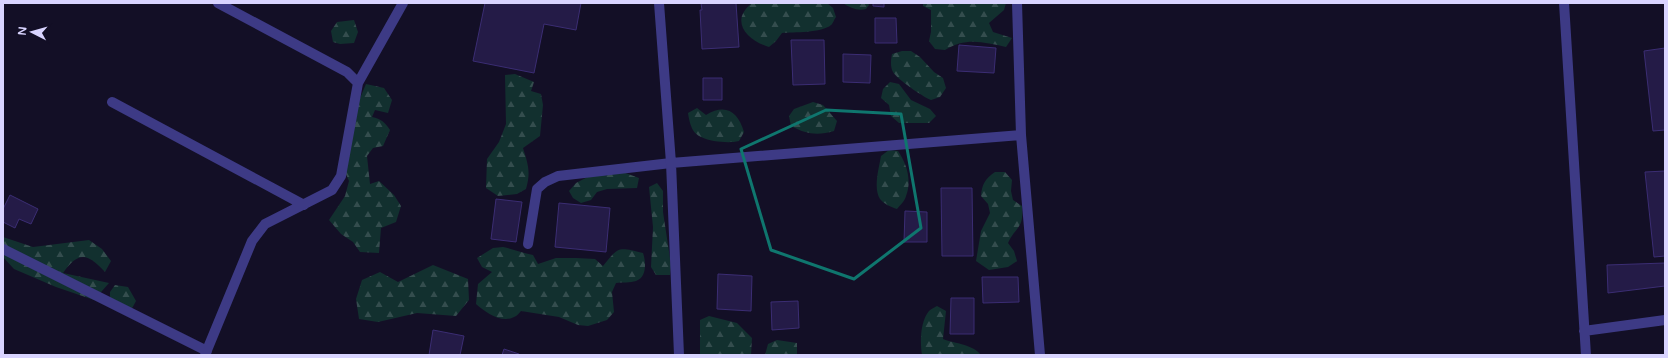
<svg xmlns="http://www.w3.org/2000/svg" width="1668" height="358" viewBox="0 0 1668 358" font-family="'Varela Round',sans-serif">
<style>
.forest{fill:url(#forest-firs)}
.building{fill:#241b47;stroke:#3b2d73}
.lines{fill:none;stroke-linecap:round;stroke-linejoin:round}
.lane{stroke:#3d3a85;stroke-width:10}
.street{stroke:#3d3a85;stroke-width:10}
.marked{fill:none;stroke:#0f766e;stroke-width:3;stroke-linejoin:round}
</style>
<defs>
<pattern id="forest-firs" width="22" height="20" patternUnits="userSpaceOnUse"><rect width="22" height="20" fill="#12302f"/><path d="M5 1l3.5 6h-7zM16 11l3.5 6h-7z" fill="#344d4e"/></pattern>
</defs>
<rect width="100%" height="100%" fill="#130f26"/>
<path class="forest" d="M 752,3 L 827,3 L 833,8 L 836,17 C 834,19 833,24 831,25 C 822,33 793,32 782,33 L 776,41 L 769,47 C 747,40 729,21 752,3 Z
M 843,3 L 868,3 L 869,5 L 866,9 C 858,11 850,8 843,3 Z
M 923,3 L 1006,3 L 1004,10 L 989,23 L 993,32 L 1012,38 L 1006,47 C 984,42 965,37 945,50 L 935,49 L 929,41 L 931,32 L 931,10 L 923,6 Z
M 354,20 L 358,32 L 354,43 L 340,44 L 333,42 L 331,31 L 337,22 Z
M 902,51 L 911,51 L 920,57 L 934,72 L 943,78 L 946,88 L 940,97 L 931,100 C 923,97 897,79 893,72 C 890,67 891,59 892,54 Z
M 515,74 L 534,82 L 531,91 L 541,94 L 543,105 L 540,136 L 523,148 C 528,164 531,172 526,189 L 517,194 L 498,196 L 486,188 L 487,159 L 499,142 L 506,124 L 505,75 Z
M 890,82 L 899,84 L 911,100 L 930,109 L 936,116 L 929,123 L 899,123 L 891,116 L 889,105 L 881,98 L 883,89 Z
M 366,84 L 384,88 L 392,100 L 388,113 L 375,110 L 372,117 C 381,119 385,122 390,130 L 383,146 L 373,148 L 367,156 L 370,184 L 379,181 L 394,195 L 401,206 L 396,222 L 381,228 L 379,253 L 360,252 L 353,242 L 341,234 L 329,220 L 345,196 L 349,181 L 341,163 L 360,98 Z
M 813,102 L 823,105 L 837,121 L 834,131 C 817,136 806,134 791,126 L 789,116 L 794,109 Z
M 697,108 L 706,115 C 726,103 738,112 744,132 L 739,141 C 730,143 723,142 714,141 C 695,137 691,132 688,113 Z
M 889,150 L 898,151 C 907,164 912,181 906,196 C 905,201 900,205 897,209 C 891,207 884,204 880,199 C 873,188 879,168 881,156 Z
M 601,170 L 620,171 L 639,178 L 637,188 L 607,189 L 597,192 L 591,200 L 581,203 L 573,198 L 569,191 L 576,183 Z
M 995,172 L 1005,172 L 1012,180 L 1011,191 L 1013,200 L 1022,206 C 1024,229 1016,226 1008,243 L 1014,251 L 1017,261 L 1008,267 L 989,270 L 976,261 L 981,231 L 990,213 L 988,204 L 981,196 C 982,184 985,179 995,172 Z
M 657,183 L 663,191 L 663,212 L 671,265 L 670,275 L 656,275 L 651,267 L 653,227 L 649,187 Z
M 3,237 L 33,247 L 89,240 L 102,249 L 111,261 L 105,272 C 87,253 79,251 63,273 L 109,283 L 94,300 L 56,287 L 14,269 L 3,257 Z
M 503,247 C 513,249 522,253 533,255 L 538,264 L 556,258 L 576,258 L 595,259 L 603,266 C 619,246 618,247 643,253 C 646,262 647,277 636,281 C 630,283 622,282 616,283 L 612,292 L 614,312 L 607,320 L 588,326 L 578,325 L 559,317 L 521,311 C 519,313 517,316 514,317 C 502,324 485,312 476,304 L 478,284 L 492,272 L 482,267 L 477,258 L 493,248 Z
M 433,265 L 468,279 L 469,300 L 456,316 L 417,313 L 378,322 L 359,319 L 356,299 L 362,280 L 380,272 L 398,282 Z
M 115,285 L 128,287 L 136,301 L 130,312 L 118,312 L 110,306 L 110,292 Z
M 937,306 L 946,311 L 943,339 C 956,344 972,344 981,355 L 922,355 C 920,342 920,322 929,311 C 931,309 935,307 937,306 Z
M 709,316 L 737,323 L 752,338 L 751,355 L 700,355 L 700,320 Z
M 777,340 L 797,343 L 797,355 L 765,355 L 768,344 Z"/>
<path class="building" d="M 485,3 L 581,3 L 576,30 L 544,24 L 534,73 L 473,61 Z
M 701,3 L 736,3 L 739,47 L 702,49 L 700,10 L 702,10 Z
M 873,3 L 884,3 L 884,7 L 873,6 Z
M 875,18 L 896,18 L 897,43 L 875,43 Z
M 791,40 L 824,40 L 825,84 L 793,85 Z
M 959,45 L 996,48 L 994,73 L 957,71 Z
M 1665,48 L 1665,130 L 1653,131 L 1644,51 Z
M 843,54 L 871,55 L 870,83 L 843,82 Z
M 703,78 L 722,78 L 722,100 L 703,100 Z
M 1665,171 L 1665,256 L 1654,257 L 1645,172 Z
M 941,188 L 972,188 L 973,256 L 942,256 Z
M 10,195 L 38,209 L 31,224 L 19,219 L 15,228 L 3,222 L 3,209 Z
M 496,199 L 522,202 L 516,242 L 491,239 Z
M 559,203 L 610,208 L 606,252 L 555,247 Z
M 905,211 L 927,212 L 927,242 L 904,242 Z
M 1665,263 L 1665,286 L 1608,293 L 1607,265 Z
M 718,274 L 752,276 L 751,311 L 717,309 Z
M 982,277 L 1018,277 L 1019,302 L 983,303 Z
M 951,298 L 974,298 L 974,334 L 950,334 Z
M 798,301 L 799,328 L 772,330 L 771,302 Z
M 433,330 L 464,336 L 460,355 L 429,355 Z
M 504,349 L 519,354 L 519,355 L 502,355 Z"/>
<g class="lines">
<path class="lane" d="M 528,244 L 537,189 L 545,182 L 558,176 L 671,163"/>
<path class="street" d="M 218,3 L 347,72 L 358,83
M 659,3 L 671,163 L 679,355
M 1017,3 L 1021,135 L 1040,355
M 1564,3 L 1586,355
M 112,102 L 304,205
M 671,163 L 1021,135
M 3,249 L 207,351
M 1584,331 L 1665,320
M 205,355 L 252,241 L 265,224 L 332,190 L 341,176 L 358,83 L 403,3"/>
</g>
<path class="marked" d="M 826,110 L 901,114 L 921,228 L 854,279 L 771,250 L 741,149 Z"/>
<rect width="1668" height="358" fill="none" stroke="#d9d4ff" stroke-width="8"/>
<g transform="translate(32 32) rotate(276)" stroke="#130f26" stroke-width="3" paint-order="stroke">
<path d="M0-3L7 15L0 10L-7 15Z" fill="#d9d4ff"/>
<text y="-6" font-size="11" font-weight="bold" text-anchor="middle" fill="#d9d4ff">N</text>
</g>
</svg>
